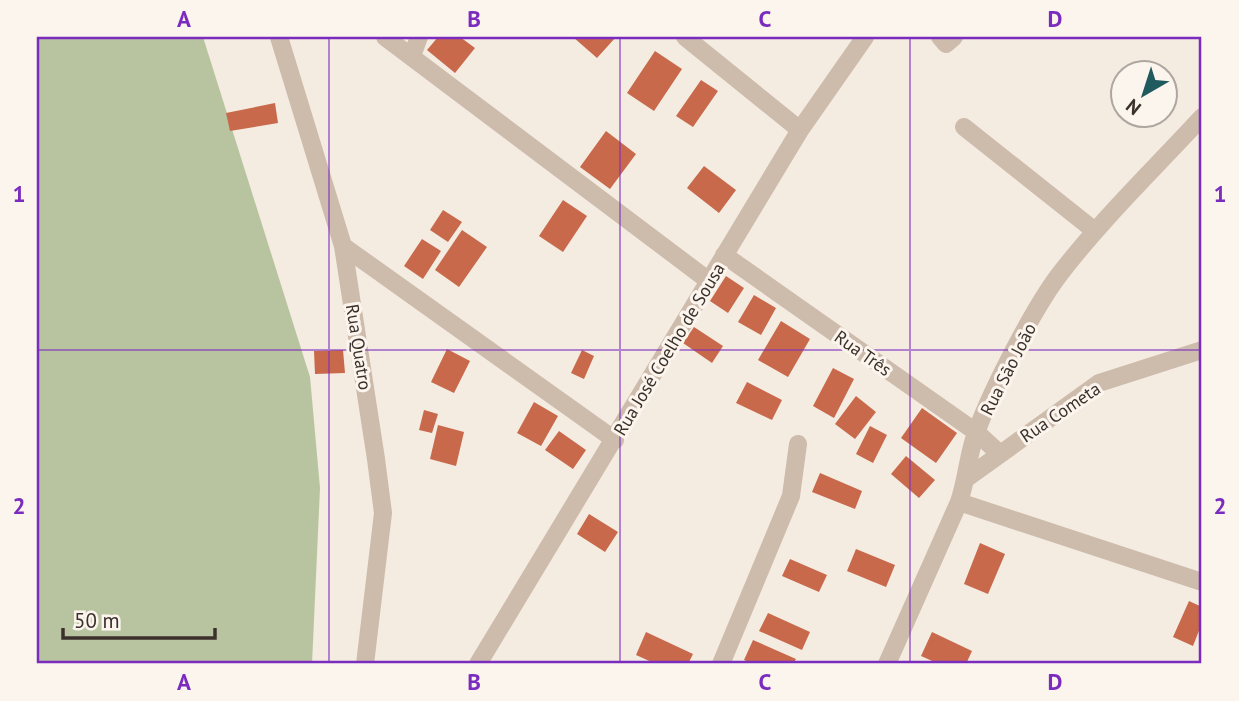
<svg xmlns="http://www.w3.org/2000/svg" width="1239" height="701" viewBox="0 0 1239 701" font-family="'PT Sans',sans-serif">
<style>
.green{fill:#b8c4a0}
.building{fill:#c8694b}
.lines{fill:none;stroke-linecap:round;stroke-linejoin:round}
.minor{stroke:#cdbbac;stroke-width:18}
.grid{fill:none;stroke:#7b2cbf;stroke-width:2;stroke-opacity:0.55}
.labels{text-anchor:middle;dominant-baseline:central;stroke-width:6;stroke-linejoin:round;paint-order:stroke}
.street-label{font-size:18px;fill:#3b302b;stroke:#fbf5ee}
.neatline{fill:none;stroke:#7b2cbf;stroke-width:2.5}
.grid-label{font-size:23px;text-anchor:middle;font-weight:bold;fill:#7b2cbf}
</style>
<rect width="100%" height="100%" fill="#f4ebe1"/>
<path class="green" d="M 37,37 L 203,37 L 310,377 L 320,488 L 312,664 L 37,664 Z"/>
<path class="building" d="M 438,37 L 460,37 L 475,48 L 455,73 L 427,50 Z
M 573,37 L 616,37 L 597,58 Z
M 655,51 L 682,69 L 654,111 L 627,93 Z
M 701,80 L 718,91 L 693,127 L 676,116 Z
M 275,103 L 278,123 L 230,131 L 226,113 Z
M 606,131 L 636,154 L 610,189 L 580,167 Z
M 704,166 L 736,190 L 719,213 L 687,188 Z
M 563,200 L 587,216 L 563,252 L 539,236 Z
M 443,210 L 462,222 L 448,242 L 430,230 Z
M 462,230 L 487,247 L 459,287 L 435,270 Z
M 422,239 L 441,251 L 423,279 L 404,266 Z
M 726,276 L 744,288 L 728,313 L 710,301 Z
M 754,295 L 776,308 L 761,335 L 738,322 Z
M 781,321 L 810,339 L 788,377 L 758,360 Z
M 694,327 L 723,346 L 712,363 L 683,343 Z
M 447,349 L 470,361 L 454,393 L 431,382 Z
M 343,350 L 345,373 L 315,374 L 314,351 Z
M 582,350 L 594,356 L 584,379 L 571,373 Z
M 833,368 L 854,379 L 834,418 L 813,406 Z
M 747,382 L 782,400 L 772,420 L 736,403 Z
M 856,396 L 876,412 L 855,439 L 835,424 Z
M 534,402 L 558,416 L 541,446 L 517,433 Z
M 922,408 L 957,433 L 936,463 L 901,438 Z
M 424,410 L 438,414 L 432,433 L 419,430 Z
M 438,425 L 464,432 L 456,466 L 430,459 Z
M 870,426 L 887,435 L 873,463 L 856,454 Z
M 559,431 L 586,450 L 573,469 L 545,450 Z
M 906,456 L 935,480 L 919,498 L 891,474 Z
M 820,473 L 862,491 L 855,509 L 812,492 Z
M 589,514 L 618,532 L 605,552 L 577,534 Z
M 980,543 L 1005,554 L 988,594 L 964,584 Z
M 856,549 L 895,565 L 886,587 L 847,571 Z
M 790,559 L 827,575 L 819,592 L 782,576 Z
M 1189,601 L 1202,607 L 1202,623 L 1193,646 L 1173,637 Z
M 768,613 L 810,632 L 802,650 L 759,631 Z
M 646,632 L 693,654 L 688,664 L 656,664 L 636,655 Z
M 932,632 L 972,651 L 966,664 L 939,664 L 921,656 Z
M 753,640 L 796,659 L 793,664 L 753,664 L 744,660 Z"/>
<g class="lines">
<path class="minor" d="M 279,37 L 343,246 L 376,459 L 383,513 L 365,664
M 385,37 L 709,281
M 685,37 L 800,130
M 940,37 L 946,44 L 954,37
M 412,56 L 419,37
M 964,127 L 1095,231
M 343,246 L 615,440
M 724,255 L 976,432 L 1000,454
M 967,478 L 1099,383 L 1202,350
M 959,502 L 1202,582
M 478,664 L 800,130 L 865,37
M 721,664 L 791,496 L 798,444
M 887,664 L 959,502 C 967,479 968,453 977,430 C 993,388 1032,311 1059,275 C 1102,219 1154,169 1202,117"/>
</g>
<path class="grid" d="M 329,37 L 329,664M 620,37 L 620,664M 910,37 L 910,664M 37,350 L 1202,350"/>
<g class="labels">
<g class="street-label">
<text transform="translate(359 347) rotate(81)">Rua Quatro</text>
<text transform="translate(669 349) rotate(-59)">Rua José Coelho de Sousa</text>
<text transform="translate(863 353) rotate(35)">Rua Três</text>
<text transform="translate(1008 369) rotate(-63)">Rua São João</text>
<text transform="translate(1060 412) rotate(-34)">Rua Cometa</text>
</g>
</g>
<rect width="1239" height="701" fill="none" stroke="#fbf5ee" stroke-width="77"/>
<g transform="translate(1144 94) rotate(219)"><circle r="33" fill="#fbf5ee" stroke="#aea6a0" stroke-width="2"/>
<path d="M0-5L12 26L0 18L-12 26Z" fill="#1f5a5e"/>
<text y="-10" font-size="19" font-weight="bold" text-anchor="middle" fill="#3b302b">N</text>
</g>
<path d="M63 628v10h152v-10" fill="none" stroke="#3b302b" stroke-width="3.5"/>
<text x="74" y="628" font-size="21" fill="#3b302b" stroke="#fbf5ee" stroke-width="5" paint-order="stroke">50 m</text>
<rect x="38" y="38" width="1162" height="624" class="neatline"/>
<g class="grid-label">
<text x="184" y="27">A</text>
<text x="474" y="27">B</text>
<text x="765" y="27">C</text>
<text x="1055" y="27">D</text>
<text x="19" y="202">1</text>
<text x="1220" y="202">1</text>
<text x="19" y="514">2</text>
<text x="1220" y="514">2</text>
<text x="184" y="690">A</text>
<text x="474" y="690">B</text>
<text x="765" y="690">C</text>
<text x="1055" y="690">D</text>
</g>
</svg>
